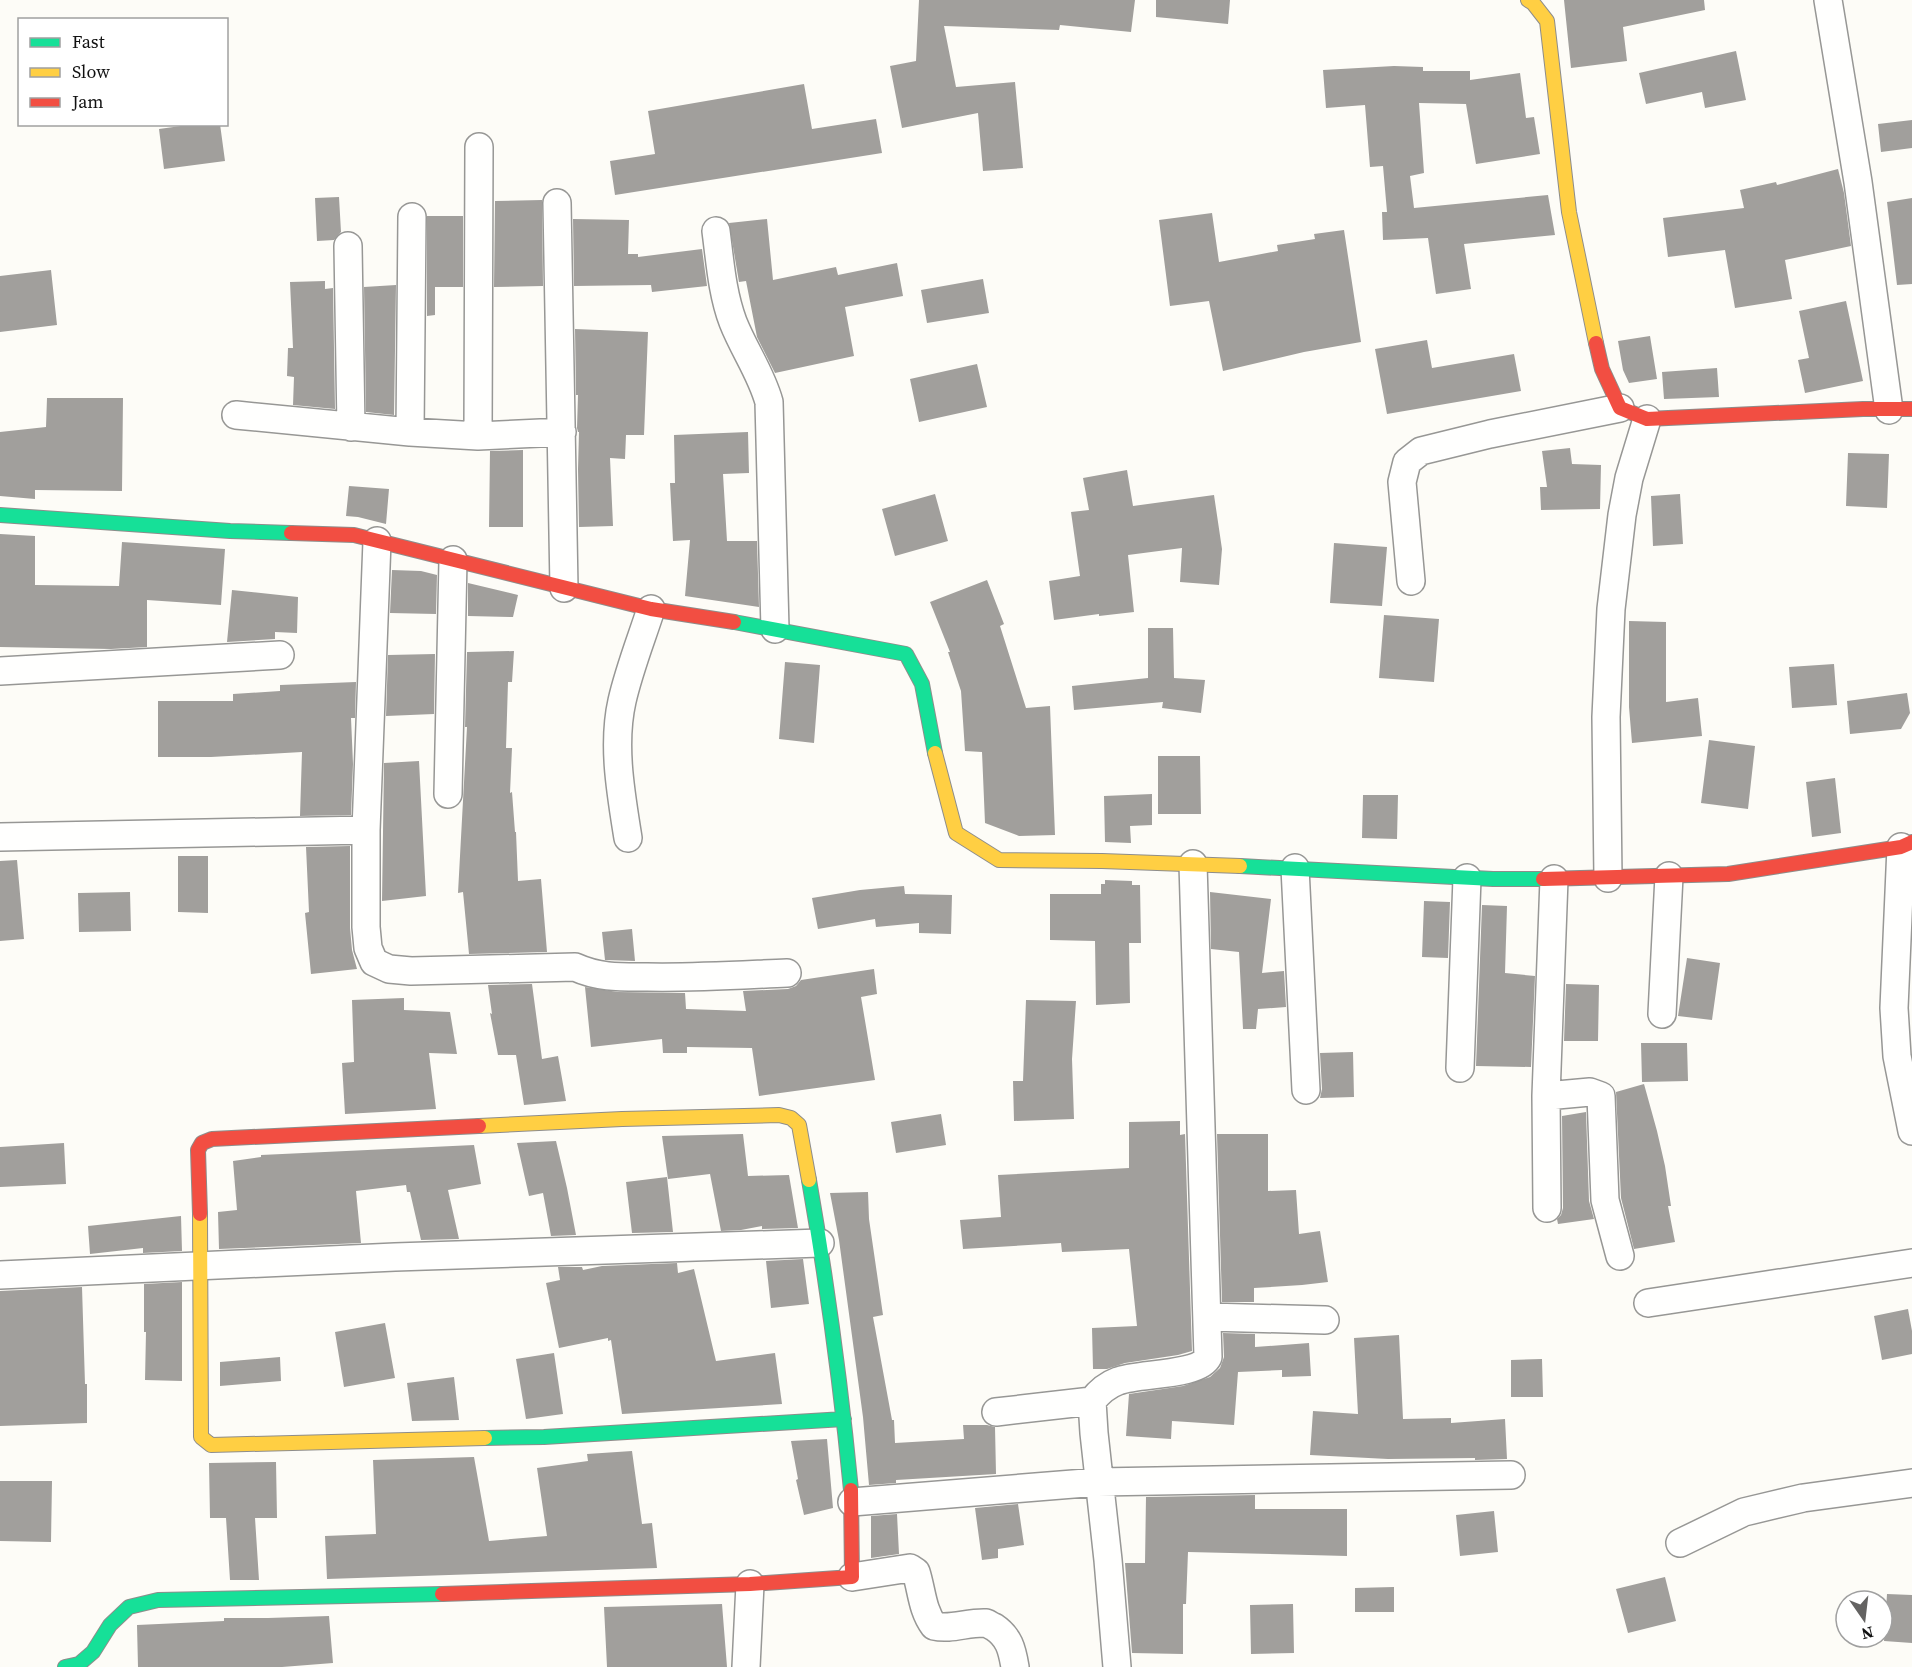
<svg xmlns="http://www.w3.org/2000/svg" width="1912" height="1667" font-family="'Source Serif 4',serif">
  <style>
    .building { fill: #a19f9c }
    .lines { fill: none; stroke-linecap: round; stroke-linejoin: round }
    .street-casing { stroke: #979795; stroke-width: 30 }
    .fast-casing { stroke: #8e8d8b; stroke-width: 16 }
    .slow-casing { stroke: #8e8d8b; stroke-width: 16 }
    .jam-casing { stroke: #8e8d8b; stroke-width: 16 }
    .street { stroke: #fffffe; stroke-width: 27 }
    .fast { stroke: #16e098; stroke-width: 14 }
    .slow { stroke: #ffcf43; stroke-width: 14 }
    .jam { stroke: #f24e42; stroke-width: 14 }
  </style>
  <rect width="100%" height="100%" fill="#fdfcf7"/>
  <path class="building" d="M919,0H1135L1131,32L1060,25L1059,30L944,26L956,87L1015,82L1023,168L983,171L978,113L902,128L890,66L916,61Z
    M1156,0H1230L1228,24L1156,17Z
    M1564,0H1704L1705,10L1623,27L1627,61L1571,68Z
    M1736,51L1746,100L1705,108L1702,92L1646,104L1639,73Z
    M1394,66L1423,67V71H1470V80L1520,73L1526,118L1534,117L1540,154L1476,164L1466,104L1419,103L1424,173L1410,176L1414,208L1548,195L1555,235L1464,244L1471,289L1436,294L1428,238L1383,240L1382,212H1387L1383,166L1370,167L1365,105L1326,108L1323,70Z
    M804,84L812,129L876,119L882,153L615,195L610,161L655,154L648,111Z
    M1912,120V148L1881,152L1878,124Z
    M195,124H220L225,161L164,169L159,129Z
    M1838,169L1844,193L1851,246L1785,260L1792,299L1735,308L1725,250L1668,257L1663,218L1744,208L1740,190L1776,182L1777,185Z
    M339,197L341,232L334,240L317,241L315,198Z
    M1912,198V284L1897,285L1887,202Z
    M542,200L543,286L494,287L495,201Z
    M1212,213L1219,262L1278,251L1277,245L1315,239L1314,234L1344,230L1361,342L1304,352L1223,371L1209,301L1170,306L1159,220Z
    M427,216H463V287H435V315L427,316Z
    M573,219L629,220L628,254H638V257L702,249L707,286L652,292L651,285L574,286Z
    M767,219L773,280L836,267L838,275L897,263L903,296L845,307L854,356L775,373L757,337L746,281L739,282L729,223Z
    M51,270L57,325L0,332V276Z
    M983,279L989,313L927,323L921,290Z
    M325,281V289L333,288L335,409L293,405L294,377L287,376L288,348H293L290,282Z
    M396,285L394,415L366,412L364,287Z
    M1846,301L1863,381L1805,393L1798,360L1809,358L1799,311Z
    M575,329L648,332L644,435H626L625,459L610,458L613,526L579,527L578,469L579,432H578L577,428L578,395H576Z
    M1650,336L1657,379L1629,383L1623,370L1618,341Z
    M1427,340L1432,368L1514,354L1521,391L1387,414L1375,349Z
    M977,364L987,407L919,422L910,379Z
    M1717,368L1719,397L1664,399L1662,372Z
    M47,398H123L122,491L35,490V499L0,496V432L46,427Z
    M748,432L749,473L723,474L727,541H757L759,607L685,596L690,540L673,541L670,483H675L674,435Z
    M1570,448L1572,464L1601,465L1600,509L1541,510L1540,487H1547L1542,451Z
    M523,450V527H489L490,451Z
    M1848,453L1889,454L1887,508L1846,506Z
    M1127,470L1133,506L1214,495L1222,549L1219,585L1180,582L1182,548L1128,555L1134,612L1099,616V614L1054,620L1049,581L1080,576L1071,512L1089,510L1083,478Z
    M349,486L389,489L386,524L358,517L346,516Z
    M935,494L948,541L895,556L882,509Z
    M1680,494L1683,544L1653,546L1651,496Z
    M0,534L35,536V585L119,586L122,542L225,549L221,605L147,600V647L111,649L0,647Z
    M1334,543L1387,547L1382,606L1330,603Z
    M392,570L421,571L437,575L436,614L390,613Z
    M987,580L1004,624L1000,626L1026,708L1050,706L1055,835L1019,836L985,823L982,752L965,751L961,691L948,652H950L930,602Z
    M468,583L518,595L513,617L468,616Z
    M232,590L298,597L297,633L275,632V639L227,642Z
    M1384,615L1439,619L1434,682L1379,678Z
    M1629,621L1666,622V702L1698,698L1702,736L1632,743L1629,707Z
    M1148,628H1173L1174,678L1205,680L1201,713L1162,708L1163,702L1074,710L1072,686L1148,678Z
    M514,651L512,682H508L506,748H512L510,793L512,792L515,832H516L518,881L541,879L547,952L469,954L463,892L458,893L467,727H465L467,652Z
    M435,654L434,714L386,716L388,655Z
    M785,662L820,665L814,743L779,739Z
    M1834,664L1837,705L1792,708L1789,667Z
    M356,682L355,718H351L353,764L351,815L300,816L302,752L211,757H158V701H233V694L280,691V685Z
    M1907,693L1910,713L1901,729L1850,734L1847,701Z
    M1709,740L1755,746L1748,809L1701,803Z
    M1158,756H1200L1201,814H1158Z
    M419,761L426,896L382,901L384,763Z
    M1835,778L1841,833L1812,837L1806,782Z
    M1152,794V825L1130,826L1131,843L1105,842L1104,796Z
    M1363,795H1398L1397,839L1362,838Z
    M350,846V928L352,950L357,969L311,974L305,913L309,912L306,847Z
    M178,856H208V913L178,912Z
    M17,860L24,939L0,941V861Z
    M1105,880L1132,881V885H1140L1141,943H1129L1130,1003L1096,1005L1095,941L1050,940V894H1101V884H1105Z
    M904,886L905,894L952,895L951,934L919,933V923L876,927L875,919L818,929L812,898L860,890Z
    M130,892L131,931L79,932L78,893Z
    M1210,892L1271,899L1262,973L1284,971L1286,1007L1258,1009L1256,1029H1243L1239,952L1211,949Z
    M1424,901L1450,902L1448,958L1422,957Z
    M1482,905L1507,906L1505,973L1535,976L1531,1067L1476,1066Z
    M632,929L635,961L605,960L602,932Z
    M1687,958L1720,963L1712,1020L1678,1016Z
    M874,969L877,994L861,997L875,1080L759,1096L752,1048L687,1047V1053H663L662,1039L591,1047L585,987L618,992L685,993L686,1009L746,1011L743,991L788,989L796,986L801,980Z
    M532,984L542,1059L558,1056L566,1101L524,1105L516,1055H498L490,1013L492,1014L488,985Z
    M1566,984L1599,985L1598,1041H1564Z
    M404,998V1010L450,1012L457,1054L429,1053L436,1109L345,1114L342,1063L354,1062L352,1000Z
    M1026,1000L1076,1001L1072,1059L1074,1119L1014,1121L1013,1081H1023Z
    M1641,1043H1687L1688,1081L1642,1082Z
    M1353,1052L1354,1097L1320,1098L1322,1089L1320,1053Z
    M1644,1084L1657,1131L1665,1166L1671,1206H1668L1675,1242L1634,1249L1621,1198L1616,1092Z
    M1586,1112L1589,1201L1594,1219L1558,1224L1557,1219L1561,1215L1563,1208L1562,1116Z
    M941,1114L946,1145L896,1153L891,1122Z
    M1180,1121V1135L1185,1134L1192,1351L1178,1355L1125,1363L1107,1369H1093L1092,1328L1137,1326L1129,1249L1062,1252L1061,1243L963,1249L960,1220L1001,1217L998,1175L1129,1168V1122Z
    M743,1134L748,1176L789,1175L798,1228L762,1229V1226L741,1230L721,1231L710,1174L668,1179L662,1136Z
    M1217,1134H1268V1191L1296,1190L1299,1234L1320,1231L1328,1282L1302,1285L1254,1288V1302H1222Z
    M556,1141L567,1188L576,1235L551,1236L543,1193L529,1196L517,1143Z
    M64,1143L66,1184L0,1187V1147Z
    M474,1145L481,1184L448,1190L459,1239L421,1240L410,1192H407L406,1185L356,1191L361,1243L219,1249L218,1212L237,1210L233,1161L261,1157V1155Z
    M667,1177L673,1232L632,1233L626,1182Z
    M868,1192L869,1219L883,1315L873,1317L892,1420H894L895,1443L964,1439L963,1425H987L995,1427L996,1474L896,1480V1483L869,1485L863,1417L839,1240L830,1193Z
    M181,1216L182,1251L143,1253V1248L90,1254L88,1226Z
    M803,1259L809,1304L771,1308L766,1261Z
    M677,1263L678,1273L694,1269L716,1361L775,1353L782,1404L622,1414L611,1340L608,1341V1338L559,1348L546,1283L560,1280L558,1267H582L583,1270L602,1266Z
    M182,1282V1381L145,1380L146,1332H144V1284Z
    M82,1287L85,1384H87V1423L0,1426V1291Z
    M1908,1309L1912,1331V1354L1882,1360L1874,1316Z
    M385,1323L395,1378L344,1387L335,1332Z
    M1223,1333L1255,1334V1347L1309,1343L1311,1376L1282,1377V1370L1238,1372L1234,1425L1172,1421L1171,1439L1126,1436L1129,1394L1183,1386L1210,1377L1220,1368L1224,1357Z
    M1399,1335L1403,1419L1451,1418V1423L1505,1419L1507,1459L1475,1460V1458L1388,1459L1310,1455L1313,1411L1358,1414L1354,1338Z
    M554,1353L563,1414L526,1419L516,1359Z
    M280,1357L281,1381L220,1386V1362Z
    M1542,1359L1543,1397H1511V1360Z
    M454,1377L459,1420L412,1421L407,1383Z
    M827,1439L833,1508L804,1515L796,1480L798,1479L791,1441Z
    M632,1451L642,1524L652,1523L657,1568L327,1579L325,1536L376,1534L373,1460L474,1457L489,1541L547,1536L537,1468L588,1461L587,1454Z
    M276,1462L277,1518H255L259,1580H230L226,1518H210L209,1463Z
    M0,1481H52L51,1542L0,1541Z
    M1255,1495V1509H1347V1556L1188,1552L1186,1604H1183V1654L1132,1653L1125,1563H1145L1146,1497Z
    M1018,1504L1024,1545L998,1549V1558L982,1560L975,1508Z
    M1494,1511L1498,1552L1460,1556L1456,1515Z
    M897,1514L899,1554L871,1558V1516Z
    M1665,1577L1676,1621L1628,1633L1616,1589Z
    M1394,1587V1612H1355V1588Z
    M1887,1594L1912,1595V1643L1884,1641Z
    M722,1604L727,1667H607L604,1607Z
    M1293,1604L1294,1653L1251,1654L1250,1605Z
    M329,1616L333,1663L282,1667H138L137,1625L224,1621V1618H268Z"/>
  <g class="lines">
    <g class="street-casing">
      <path id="street" d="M1828,0L1858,182L1889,410
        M557,203L564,588
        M716,231C720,261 722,293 733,322C744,350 761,373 769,402L775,629
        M348,246L351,427
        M236,415L410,432L478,436L562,432
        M410,432L412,217
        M478,436L479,147
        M377,541L366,830V927L368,948L374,962L389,969L411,971L575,967C599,978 621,977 647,977C694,978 740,975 787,973
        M1411,581L1402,482L1407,462L1421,451L1490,434L1620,408
        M0,671L280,655
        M448,794L453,560
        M0,837L366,830
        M628,838C621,794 612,745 622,701C629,670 641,640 651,609
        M1901,847L1894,1008L1897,1056L1912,1131
        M1295,868L1306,1090
        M1608,878L1606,717L1611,609L1622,515L1629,478L1647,419
        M1662,1014L1669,876
        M1460,1068L1467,878
        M1546,1096L1590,1092L1601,1096L1605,1200L1620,1256
        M1547,1208L1546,1096L1554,879
        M0,1275L395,1257L820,1243
        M1648,1303L1912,1263
        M1208,1317L1325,1320
        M1092,1401C1099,1392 1107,1385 1118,1381C1138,1373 1199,1376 1208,1357L1193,864
        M996,1412L1092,1401L1094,1433L1108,1560L1117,1667
        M852,1502L1098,1482L1511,1475
        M1680,1543L1744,1512L1803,1498L1912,1483
        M852,1577L910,1568L916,1572C922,1591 922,1610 934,1626C951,1630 968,1622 986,1623C989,1624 991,1626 994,1627C1009,1637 1012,1649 1015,1667
        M746,1667L750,1584"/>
    </g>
    <g class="fast-casing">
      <path id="fast" d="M0,515L230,531L291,533
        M734,622L906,654L922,684L935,753
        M1240,866L1493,879H1543
        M809,1180C827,1283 841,1386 851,1490
        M485,1438L544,1437L844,1419
        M65,1667L79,1664L93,1652L110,1625L129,1607L158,1600L442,1594"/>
    </g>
    <g class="slow-casing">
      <path id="slow" d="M1528,0L1533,3L1547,21L1569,212L1596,343
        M935,753L956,833L999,860L1102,861L1240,866
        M479,1126L622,1119L779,1115L791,1118L799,1125L809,1180
        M200,1214L201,1437L211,1445L485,1438"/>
    </g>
    <g class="jam-casing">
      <path id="jam" d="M1596,343L1602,369L1620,408L1647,419L1863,409H1912
        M291,533L354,535L651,609L734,622
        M1543,879L1728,874L1901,847L1912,842
        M200,1214L198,1150L202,1143L212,1139L479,1126
        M442,1594L750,1584L852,1577L851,1490"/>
    </g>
    <use href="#street" class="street"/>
    <use href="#fast" class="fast"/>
    <use href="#slow" class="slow"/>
    <use href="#jam" class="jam"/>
  </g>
  <rect x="18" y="18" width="210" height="108" fill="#ffffff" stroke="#a0a0a0" stroke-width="1.5"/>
  <rect x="30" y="38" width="30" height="9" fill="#16e098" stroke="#a0a0a0" stroke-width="1.5"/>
  <text x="72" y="48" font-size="18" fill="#111111">Fast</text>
  <rect x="30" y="68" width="30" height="9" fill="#ffcf43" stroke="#a0a0a0" stroke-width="1.5"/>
  <text x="72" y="78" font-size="18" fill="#111111">Slow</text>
  <rect x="30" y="98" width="30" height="9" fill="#f24e42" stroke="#a0a0a0" stroke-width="1.5"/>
  <text x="72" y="108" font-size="18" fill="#111111">Jam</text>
  <g transform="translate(1864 1619) rotate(166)"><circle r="28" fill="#ffffff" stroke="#a0a0a0" stroke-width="1.5"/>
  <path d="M0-4.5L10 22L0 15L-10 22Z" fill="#646362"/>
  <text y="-9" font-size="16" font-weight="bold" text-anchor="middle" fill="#111111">N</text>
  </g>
</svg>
